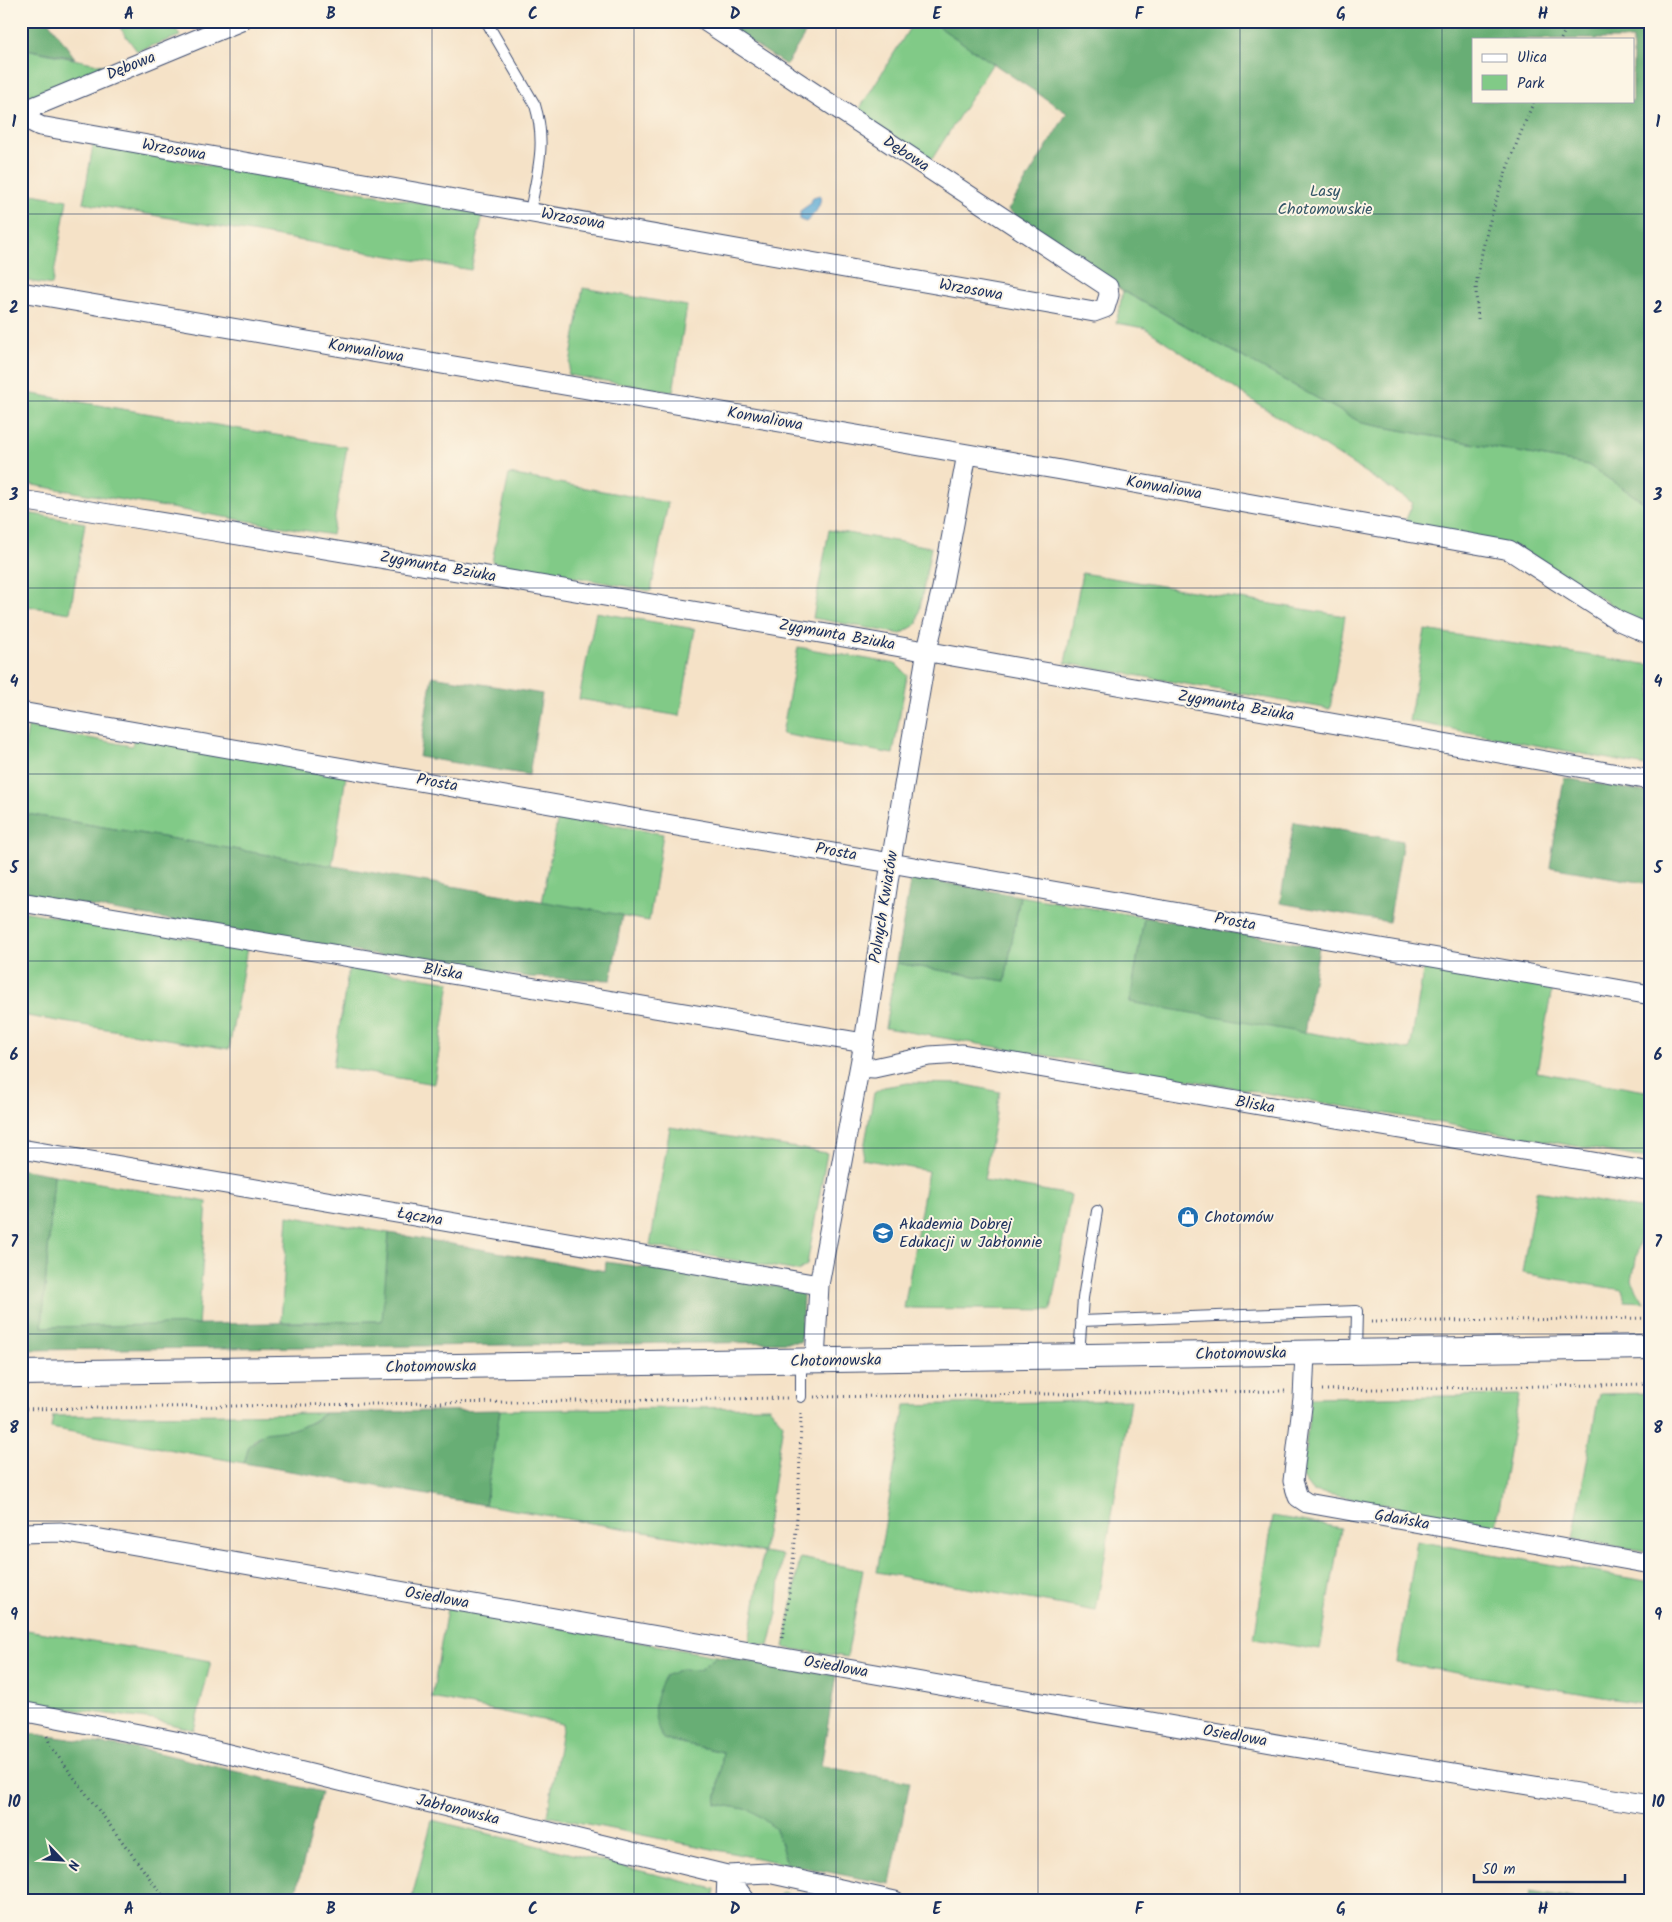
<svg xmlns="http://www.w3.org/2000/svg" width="1672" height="1922" font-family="Kalam,sans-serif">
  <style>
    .green { fill: #81ca87; stroke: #4e7c72 }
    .forest { fill: #68ae74; stroke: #426e69; fill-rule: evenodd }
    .water { fill: #5aa9d4; stroke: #3a6c99 }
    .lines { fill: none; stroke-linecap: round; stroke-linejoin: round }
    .service-casing { stroke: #3c4a6e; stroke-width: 12 }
    .minor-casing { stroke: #3c4a6e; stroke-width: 21 }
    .tertiary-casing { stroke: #3c4a6e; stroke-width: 26 }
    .path { stroke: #3c4a6e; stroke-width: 3; stroke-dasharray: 1 4; stroke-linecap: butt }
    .service { stroke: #fff; stroke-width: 10 }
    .minor { stroke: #fff; stroke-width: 19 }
    .tertiary { stroke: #fff; stroke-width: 24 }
    .grid { fill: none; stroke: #1b2f5e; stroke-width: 1; stroke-opacity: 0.55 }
    .labels { text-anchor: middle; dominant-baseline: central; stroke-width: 4; stroke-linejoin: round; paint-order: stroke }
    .street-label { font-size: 16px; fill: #1b2f5e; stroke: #fcf5e5 }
    .park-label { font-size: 16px; fill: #345668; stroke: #fcf5e5 }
    .poi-label { font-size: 16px; fill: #1b2f5e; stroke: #fcf5e5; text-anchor: start }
    .neatline { fill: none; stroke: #1b2f5e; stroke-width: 2 }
    .grid-label { font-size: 16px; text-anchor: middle; font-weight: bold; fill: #1b2f5e }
  </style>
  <rect width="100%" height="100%" fill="#fcf5e5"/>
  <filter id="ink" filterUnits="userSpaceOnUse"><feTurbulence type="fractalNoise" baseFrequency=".02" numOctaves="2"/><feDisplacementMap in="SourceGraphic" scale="10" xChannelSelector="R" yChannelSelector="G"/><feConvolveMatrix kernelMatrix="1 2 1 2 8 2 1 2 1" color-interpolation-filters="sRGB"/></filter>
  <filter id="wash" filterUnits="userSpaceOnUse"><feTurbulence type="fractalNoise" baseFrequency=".0096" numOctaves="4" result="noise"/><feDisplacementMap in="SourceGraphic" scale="20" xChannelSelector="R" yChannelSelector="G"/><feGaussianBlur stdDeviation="1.12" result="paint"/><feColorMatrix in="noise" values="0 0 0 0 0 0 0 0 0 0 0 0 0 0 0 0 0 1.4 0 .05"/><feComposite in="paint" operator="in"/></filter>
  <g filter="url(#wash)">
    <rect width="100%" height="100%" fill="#f5e2c7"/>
    <path class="green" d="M115,21H171L180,36L137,51Z
      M914,21H930L993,63L932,159L857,113Z
      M21,48L112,67L21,102Z
      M93,145L483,214L471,270L83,203Z
      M21,192L67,200L52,285L21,280Z
      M583,288L687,306L673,392L568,375Z
      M1123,291L1362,423L1588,465L1651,507V624L1630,616L1517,547L1404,524L1413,503L1261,406L1145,328L1116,323Z
      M21,392L347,447L332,535L21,483Z
      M509,474L668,503L651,591L492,562Z
      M21,512L85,523L70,613L21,605Z
      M829,530L931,547L917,624L901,634L813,618Z
      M1082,573L1345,616L1330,709L1065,663Z
      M596,612L695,629L680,716L579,699Z
      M1425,630L1651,665V767L1409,721Z
      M798,647L896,664L907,675L893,754L782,734Z
      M28,727L132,746L136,727L348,763L332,866L21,813V768Z
      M558,816L663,834L649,921L542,903Z
      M1020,896L1144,917L1130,1002L1410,1050L1424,966L1552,988L1537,1072L1651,1092V1159L885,1028L896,963L1005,981Z
      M21,911L247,948L229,1049L21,1015Z
      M349,966L450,982L434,1084L333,1067Z
      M908,1083L962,1084L1000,1092L984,1180L1071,1195L1051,1310L904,1308L928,1171L862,1159L874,1093L884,1087Z
      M670,1127L827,1153L807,1265L798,1271L650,1246Z
      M54,1175L207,1202L198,1325L42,1327Z
      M1536,1191L1645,1210L1632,1281L1644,1302L1625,1301L1622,1290L1522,1273Z
      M288,1216L389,1233L383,1321L281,1322Z
      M1651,1393V1552L1573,1539L1599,1394Z
      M1519,1395L1496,1526L1312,1491L1302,1478L1311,1398Z
      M1131,1400L1096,1611L877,1572L905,1405Z
      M769,1407L783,1424L763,1552L782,1555L777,1613L769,1646L749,1643L763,1552L485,1505L500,1410Z
      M325,1413C314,1421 303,1428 289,1430C260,1436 254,1429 244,1463L51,1428L53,1416Z
      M1273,1516L1341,1528L1320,1650L1254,1639Z
      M1417,1541L1651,1582V1705L1397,1663Z
      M800,1558L863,1570L847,1657L784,1648Z
      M447,1608L717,1656L699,1670L681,1669L663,1739L723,1752L716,1804L752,1810L776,1829L787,1864L547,1816L563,1724L432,1698Z
      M21,1629L211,1661L194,1730L154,1720L29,1704L21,1697Z
      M432,1820L715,1889L713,1901H411Z
      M782,1892L828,1901H776Z"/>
    <path class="forest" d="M21,21H48L75,58L21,48Z
      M719,21H813L786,65Z
      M930,21H1651V507L1588,465L1362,423L1123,291L1008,210L1067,113ZM1473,39H1633V101H1473Z
      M432,676L542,694L529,775L419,757Z
      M1564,778L1651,793V884L1550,867Z
      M21,813L622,915L611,980L529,977L392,958L21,894Z
      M1294,822L1403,841L1389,922L1280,903Z
      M911,877L1020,896L1005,981L896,963Z
      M1144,917L1319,947L1304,1033L1130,1002Z
      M21,1169L54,1175L42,1327L382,1321L389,1233L605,1271L606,1262L795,1289L803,1295L801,1342L21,1350Z
      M500,1410L485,1505L244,1463L249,1446L264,1433L290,1430L313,1422L325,1413Z
      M717,1656L836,1675L821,1766L910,1782L890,1884L787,1864L776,1829L751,1810L716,1804L723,1752L663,1739C650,1712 653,1701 665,1676L681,1669L699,1670Z
      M21,1732L151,1751L321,1792L296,1892L340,1901H21Z
      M1531,1891L1589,1901H1529Z"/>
    <path class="water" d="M820,195C823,205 813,216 806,222L800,220V211L810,204L813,197Z"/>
  </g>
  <g filter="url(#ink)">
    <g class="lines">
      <g class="service-casing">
        <path id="service" d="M486,21L535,105C547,144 537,173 530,212
          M1081,1321L1357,1311L1356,1352
          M1079,1356L1083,1298L1097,1211
          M801,1362V1397"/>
      </g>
      <g class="minor-casing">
        <path id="minor" d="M21,112L241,21
          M21,114L26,119L40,126L1094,312L1105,308L1109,295L1108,287L705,21
          M21,292L1061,470L1509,550L1619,621L1651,635
          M21,500C566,586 1108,683 1651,780
          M21,712L1651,995
          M21,902L864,1043
          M860,1067L874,1068L929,1056L962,1054L1651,1172
          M21,1149L819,1285
          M1305,1353L1303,1398L1293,1481L1298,1497L1307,1503L1651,1564
          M815,1362L819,1285L864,1043L891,862L927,650L942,588L967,454
          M21,1533L61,1532L1294,1747L1651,1805
          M21,1711L175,1741L727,1875L768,1873L895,1901
          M727,1875L746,1901
          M726,1901L727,1875"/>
      </g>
      <g class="tertiary-casing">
        <path id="tertiary" d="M21,1373L1651,1347"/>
      </g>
      <path class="path" d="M1561,39L1569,21
        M1478,319C1477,306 1475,292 1477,280C1486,219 1510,158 1534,101
        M1371,1322L1651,1318
        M1647,1371H1651
        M1322,1390L1651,1384
        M814,1397L1285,1391
        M21,1409L788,1398
        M782,1638C796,1562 800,1487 801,1410
        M47,1736L51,1747L167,1901"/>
      <use href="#service" class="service"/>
      <use href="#minor" class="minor"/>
      <use href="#tertiary" class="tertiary"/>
    </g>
  </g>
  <path class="grid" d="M230,21V1901M432,21V1901M634,21V1901M836,21V1901M1038,21V1901M1240,21V1901M1442,21V1901M21,214H1651M21,401H1651M21,588H1651M21,774H1651M21,961H1651M21,1148H1651M21,1334H1651M21,1521H1651M21,1708H1651"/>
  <defs>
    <g id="shop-disc" transform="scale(1.125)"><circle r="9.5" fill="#1f6fb2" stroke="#fcf5e5"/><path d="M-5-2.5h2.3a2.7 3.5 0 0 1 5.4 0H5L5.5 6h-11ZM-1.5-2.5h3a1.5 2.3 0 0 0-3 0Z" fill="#fff"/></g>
    <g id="school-disc" transform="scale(1.125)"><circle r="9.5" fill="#1f6fb2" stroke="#fcf5e5"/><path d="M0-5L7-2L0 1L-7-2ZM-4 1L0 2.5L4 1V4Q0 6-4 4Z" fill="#fff"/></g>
  </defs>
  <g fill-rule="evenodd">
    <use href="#shop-disc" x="1188" y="1217"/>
    <use href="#school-disc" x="883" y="1233"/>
  </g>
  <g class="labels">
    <g class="street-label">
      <text transform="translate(131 66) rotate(-22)">Dębowa</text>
      <text transform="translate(174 150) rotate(10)">Wrzosowa</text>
      <text transform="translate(906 154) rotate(33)">Dębowa</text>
      <text transform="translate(573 219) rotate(10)">Wrzosowa</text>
      <text transform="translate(971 290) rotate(10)">Wrzosowa</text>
      <text transform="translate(366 351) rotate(10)">Konwaliowa</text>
      <text transform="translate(765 419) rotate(10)">Konwaliowa</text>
      <text transform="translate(1164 488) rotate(10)">Konwaliowa</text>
      <text transform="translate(438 567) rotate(10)">Zygmunta Bziuka</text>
      <text transform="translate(837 635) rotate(10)">Zygmunta Bziuka</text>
      <text transform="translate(1236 706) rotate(10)">Zygmunta Bziuka</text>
      <text transform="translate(437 783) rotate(10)">Prosta</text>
      <text transform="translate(836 852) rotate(10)">Prosta</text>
      <text transform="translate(884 907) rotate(-81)">Polnych Kwiatów</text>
      <text transform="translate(1235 922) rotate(10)">Prosta</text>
      <text transform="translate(443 972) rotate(9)">Bliska</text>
      <text transform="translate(1255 1105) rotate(10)">Bliska</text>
      <text transform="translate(420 1217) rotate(10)">Łączna</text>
      <text transform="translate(1241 1354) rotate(-1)">Chotomowska</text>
      <text transform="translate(836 1361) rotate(-1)">Chotomowska</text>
      <text transform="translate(431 1367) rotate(-1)">Chotomowska</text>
      <text transform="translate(1402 1520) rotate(10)">Gdańska</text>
      <text transform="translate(437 1598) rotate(10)">Osiedlowa</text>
      <text transform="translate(836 1667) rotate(10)">Osiedlowa</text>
      <text transform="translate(1235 1736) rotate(10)">Osiedlowa</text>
      <text transform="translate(458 1810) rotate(14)">Jabłonowska</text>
    </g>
    <g class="park-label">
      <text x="1325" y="191">Lasy<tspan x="1325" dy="18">Chotomowskie</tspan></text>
    </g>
    <g class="poi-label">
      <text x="1204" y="1217">Chotomów</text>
      <text x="899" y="1224">Akademia Dobrej<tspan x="899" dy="18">Edukacji w Jabłonnie</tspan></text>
    </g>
  </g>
  <rect width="1672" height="1922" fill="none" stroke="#fcf5e5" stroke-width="55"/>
  <rect x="1472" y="38" width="162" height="65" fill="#fcf5e5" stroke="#a2a6af"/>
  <rect x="1482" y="54" width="25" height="8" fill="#ffffff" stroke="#a2a6af"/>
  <text x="1517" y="62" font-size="15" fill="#1b2f5e">Ulica</text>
  <rect x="1482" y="75" width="25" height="15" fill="#81ca87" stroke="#a2a6af"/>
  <text x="1517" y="88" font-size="15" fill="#1b2f5e">Park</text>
  <g transform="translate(62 1860) rotate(115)" stroke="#fcf5e5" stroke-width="4" paint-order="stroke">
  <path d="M0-4L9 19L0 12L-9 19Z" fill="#1b2f5e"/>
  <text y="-8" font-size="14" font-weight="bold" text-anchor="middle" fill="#1b2f5e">N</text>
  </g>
  <path d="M1474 1874v8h151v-8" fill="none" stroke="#1b2f5e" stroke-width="2.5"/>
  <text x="1482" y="1874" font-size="15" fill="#1b2f5e" stroke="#fcf5e5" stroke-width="4" paint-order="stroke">50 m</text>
  <rect x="28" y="28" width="1616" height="1866" class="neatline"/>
  <g class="grid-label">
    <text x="129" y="19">A</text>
    <text x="331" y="19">B</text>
    <text x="533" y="19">C</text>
    <text x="735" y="19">D</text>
    <text x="937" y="19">E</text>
    <text x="1139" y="19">F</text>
    <text x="1341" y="19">G</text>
    <text x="1543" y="19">H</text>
    <text x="14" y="127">1</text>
    <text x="1658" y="127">1</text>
    <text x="14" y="313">2</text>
    <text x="1658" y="313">2</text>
    <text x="14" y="500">3</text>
    <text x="1658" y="500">3</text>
    <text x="14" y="687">4</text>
    <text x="1658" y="687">4</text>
    <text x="14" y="873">5</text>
    <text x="1658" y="873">5</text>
    <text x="14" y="1060">6</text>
    <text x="1658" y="1060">6</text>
    <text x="14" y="1247">7</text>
    <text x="1658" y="1247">7</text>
    <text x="14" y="1433">8</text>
    <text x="1658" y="1433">8</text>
    <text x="14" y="1620">9</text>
    <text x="1658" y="1620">9</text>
    <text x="14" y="1807">10</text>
    <text x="1658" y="1807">10</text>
    <text x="129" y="1914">A</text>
    <text x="331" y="1914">B</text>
    <text x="533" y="1914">C</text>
    <text x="735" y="1914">D</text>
    <text x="937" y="1914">E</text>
    <text x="1139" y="1914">F</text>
    <text x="1341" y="1914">G</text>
    <text x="1543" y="1914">H</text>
  </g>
</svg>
